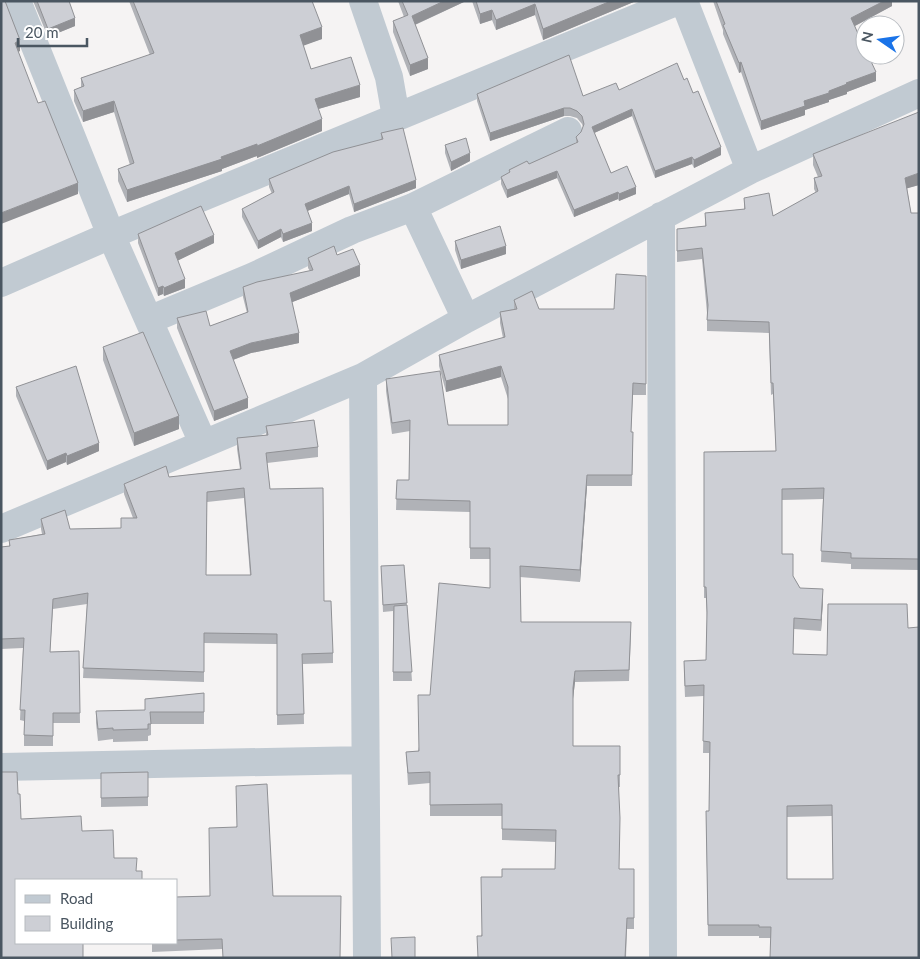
<svg xmlns="http://www.w3.org/2000/svg" width="920" height="959" font-family="Lato,sans-serif">
  <style>
    .lines { fill: none; stroke-linecap: round; stroke-linejoin: round }
    .minor { stroke: #c1cad2; stroke-width: 28 }
    .wall { fill: #b0b2b7; fill-rule: evenodd }
    .shaded-wall { fill: #909195 }
    .building { fill: #cdcfd5; stroke: #909195; fill-rule: evenodd }
  </style>
  <rect width="100%" height="100%" fill="#f5f3f3"/>
  <g class="lines">
    <path class="minor" d="M17,1L111,235L203,443
      M363,1L389,77L396,117
      M684,1L750,170
      M413,207L466,319
      M661,216L663,958
      M1,283L111,235L678,1
      M149,320L252,277L352,230L413,207L568,131
      M363,377L367,958
      M1,529L363,377L466,319L750,170L919,93
      M1,767L365,760"/>
  </g>
  <path class="wall" d="M33,1H69L75,26L48,37Z
    M129,1H312L322,39L303,45L311,69L360,97L318,109L322,131L257,158V156L222,169V171L127,202L118,181V169L130,165L114,112L83,122L74,101V90L81,87V78L150,55Z
    M398,1H466L415,25L428,69L410,76L393,32V21L404,17Z
    M472,1H636L543,40L535,15L496,30L492,20L480,24Z
    M713,1H892V6L855,26L876,81L847,92V94L829,100V102L805,110V115L761,130L741,72L739,73L723,34V30Z
    M684,80L693,93L721,155L694,168L692,164L655,178L632,116L594,133L611,173L636,194L619,201L618,199L574,217L557,178L507,198L501,184V177L509,173V170L529,164L576,143V137L581,132L583,127L582,124L577,118L570,116H564L490,141L477,101V94L583,96Z
    M381,133L416,188L354,212L349,194L307,211L312,231L283,242L281,237L258,249L242,217V209L272,194L269,187V179L381,139Z
    M445,145L470,161L451,171L445,153Z
    M813,154L919,185L907,188L911,213H919V570L851,569V564L821,562L823,499L782,500V554L793,576L800,588L823,600L821,631L794,629L793,654L827,655L908,628L919,958L770,938H759V936H708L706,811H709V753H703L704,696L685,697L684,673V661L706,660L707,619L706,598H704V452L776,451L773,394L771,395L769,333L707,331V313L702,259L677,262V229L705,226V213L744,209V198L773,216L816,193L814,189V178L818,177L813,165ZM832,816L833,879H787V817Z
    M138,234L214,243L178,260L185,288L164,296L163,294L158,296L138,243Z
    M455,241L506,254L461,269L455,250Z
    M337,255L360,276L292,302L299,343L251,353L233,360L248,408L214,421L177,328V318L210,326L247,313L243,297V287L310,271L308,268V258Z
    M646,276V395H633L631,432H633L632,486H587L580,582L520,577L521,622L631,634L629,681L575,682L573,698V746H620V787H619V869H634V929H627L626,958H478L481,936L502,877L555,869L556,842L502,840V816H430V783L408,785L406,752L418,751L430,695L490,588V559H470V512L396,510L397,480H409L410,431L392,434L386,391V379L448,425H508V399L501,377L446,392L439,366V355L503,338L500,323V312L514,309V300L539,309H614Z
    M103,347L179,429L134,446L103,360Z
    M16,387L99,451L67,465L66,462L47,470L16,396Z
    M266,426L318,447V457L267,463L270,489L324,601L333,653V663L303,664L304,724L277,725V644L204,643V682L83,678L87,604L53,609L50,652L79,651L80,723H53V746H24V721L20,720L23,648L1,649V547L9,546V540L42,534L41,529V519L70,529L121,528L133,518L124,494V484L169,477L240,469L237,449V438L266,435ZM244,498L250,575H206L207,502Z
    M404,565L412,681H393V611L383,612L381,566Z
    M204,693V724H151V735L148,736V741L113,742V739L98,741L96,723V711L145,710V699Z
    M148,772V806L101,807V773Z
    M267,784L222,949L152,952V943H176V897L210,896L236,827Z"/>
  <path class="shaded-wall" d="M444,1H466L412,26V16Z
    M611,1H636L543,40V29Z
    M884,1H892V6L851,28V18Z
    M535,4V15L496,30V20Z
    M492,10V20L480,24V14Z
    M75,18V26L48,37V29Z
    M322,27V39L300,47V35Z
    M20,40V51L15,54V43Z
    M428,58V69L410,76V65Z
    M741,62V72L739,73V63Z
    M876,72V81L847,92V94L829,100V102L805,110V115L761,130V121L804,101L846,83Z
    M360,85V97L315,110V99Z
    M114,101V112L83,122V111Z
    M564,108V116L490,141V133Z
    M632,109V116L592,134V127Z
    M322,119V131L257,158V146Z
    M257,144V156L222,169V171L127,202V190Z
    M721,147V155L694,168V160Z
    M470,153V161L451,171V162Z
    M692,157V164L655,178V171Z
    M557,171V178L507,198V190Z
    M919,173V185L905,189V178Z
    M416,180V188L354,212V204Z
    M78,183V194L1,224V213Z
    M349,186V194L305,212V204Z
    M636,187V194L619,201V194Z
    M618,192V199L574,217V210Z
    M312,223V231L283,242V234Z
    M281,229V237L258,249V241Z
    M214,235V243L175,262V253Z
    M506,246V254L461,269V260Z
    M360,265V276L290,303V293Z
    M185,279V288L164,296V288Z
    M163,286V294L158,296V288Z
    M299,333V343L251,353L230,361V351L251,343Z
    M501,366V377L446,392V381Z
    M248,398V408L214,421V411Z
    M179,416V429L134,446V433Z
    M99,443V451L67,465V456Z
    M66,453V462L47,470V461Z
    M587,475V486L580,582V570Z
    M823,589V600L821,631V620Z
    M575,671V682L573,699V688Z"/>
  <path class="building" d="M1,1H5L20,40L15,43L38,103L45,101L78,183L1,213Z
    M37,1H69L75,18L48,29Z
    M133,1H312L322,27L300,35L311,69L351,57L360,85L315,99L322,119L257,146V144L221,157L222,159L127,190L118,169L134,163L114,101L83,111L74,90L84,86L81,78L154,53Z
    M402,1H444L412,16L428,58L410,65L393,21L408,15Z
    M476,1H611L543,29L535,4L496,20L492,10L480,14Z
    M716,1H884L851,18L865,49V55H868L876,72L846,83L847,84L829,91V93L804,101L805,106L761,121L741,62L739,63L723,25L725,24Z
    M569,55L583,96L616,83L619,90L677,63L684,80L687,78L693,93L698,91L721,147L694,160L692,157L655,171L632,109L592,127L611,173L627,166L636,187L619,194L618,192L574,210L557,171L507,190L501,177L510,172L509,170L527,161L529,164L578,142L576,137L581,132L584,124L582,116L577,111L570,108H564L490,133L477,94Z
    M919,112V173L905,178L911,213H919V559L851,558V553L821,551L824,488L782,489V554H793V576L800,588L823,589L821,620L794,618L793,654L827,655L828,604H907L908,628L919,627V958H770L771,927H759V925H708L706,811H709L710,742L703,741L704,685L685,686L684,661L706,660L707,612L706,587H704V452L776,451L773,383H771L769,322L707,320L708,305L702,248L677,251V229L706,226L705,213L745,209L744,198L769,193L773,216L818,191L814,178L822,176L813,154ZM832,805L833,879H787V806Z
    M403,128L416,180L354,204L349,186L305,204L312,223L283,234L281,229L258,241L242,209L274,192L269,179L333,152L383,139L381,133Z
    M466,138L470,153L451,162L445,145Z
    M201,206L214,235L175,253L185,279L164,288L163,286L158,288L138,234Z
    M500,226L506,246L461,260L455,241Z
    M334,246L337,255L353,249L360,265L290,293L299,333L251,343L230,351L248,398L214,411L177,318L206,311L210,326L248,312L243,287L257,282L313,270L308,258Z
    M616,274L646,276V384L633,383L631,432H633L632,475H587L580,570L520,566L521,622H631L629,670L575,671L573,688V746H620V775H618L620,818L619,869H634V918H627L625,958H478L477,936H482L481,877H502V869H555L556,830L502,829V804L430,805V772L408,773L406,752L419,751L418,695H430L439,583L490,588V548H470V501L396,499L397,480H409L410,420L392,423L386,379L440,371L448,425H508V387L501,366L446,381L439,355L505,337L500,312L517,309L514,300L532,291L539,309H614Z
    M143,332L179,416L134,433L103,347Z
    M76,366L99,443L67,456L66,453L47,461L16,387Z
    M314,420L318,447L266,453L270,489L323,488L324,601H331L333,653L302,654L304,714L277,715V634L204,633V672L83,668L88,593L53,599L50,652L79,651L80,713H53V736L24,735L25,710H20L24,638L1,639V547L10,546L9,540L45,534L41,519L65,510L70,529L121,528V518H137L124,484L166,466L169,477L241,469L237,438L268,435L266,426ZM244,488L251,575H206L207,492Z
    M404,565L407,603L383,605L381,566Z
    M407,605L412,672H393L394,606Z
    M204,693V712H150L151,724H148V729L113,730V728L98,729L96,711L145,710V699Z
    M1,772H17L18,794H20L21,819L81,816L82,831L113,830L114,858H137L136,871H142V880H16V943H83V958H1Z
    M148,772V797L101,798V773Z
    M267,784L273,896H341L340,958H223L222,939L176,940V897L210,896L209,828L237,827L236,786Z
    M415,937V958H392L391,938Z"/>
  <rect width="920" height="959" fill="none" stroke="#4a5661" stroke-width="5"/>
  <rect x="15" y="879" width="162" height="65" fill="#ffffff" stroke="#b7bbc0"/>
  <rect x="25" y="895" width="25" height="8" fill="#c1cad2" stroke="#b7bbc0"/>
  <text x="60" y="904" font-size="15" fill="#4a5661">Road</text>
  <rect x="25" y="916" width="25" height="15" fill="#cdcfd5" stroke="#b7bbc0"/>
  <text x="60" y="929" font-size="15" fill="#4a5661">Building</text>
  <g transform="translate(880 40) rotate(283)"><circle r="24" fill="#ffffff" stroke="#b7bbc0"/>
  <path d="M0-4L9 19L0 12L-9 19Z" fill="#1a73e8"/>
  <text y="-8" font-size="14" font-weight="bold" text-anchor="middle" fill="#4a5661">N</text>
  </g>
  <path d="M18 38v8h69v-8" fill="none" stroke="#4a5661" stroke-width="2.5"/>
  <text x="25" y="38" font-size="15" fill="#4a5661" stroke="#ffffff" stroke-width="4" paint-order="stroke">20 m</text>
</svg>
